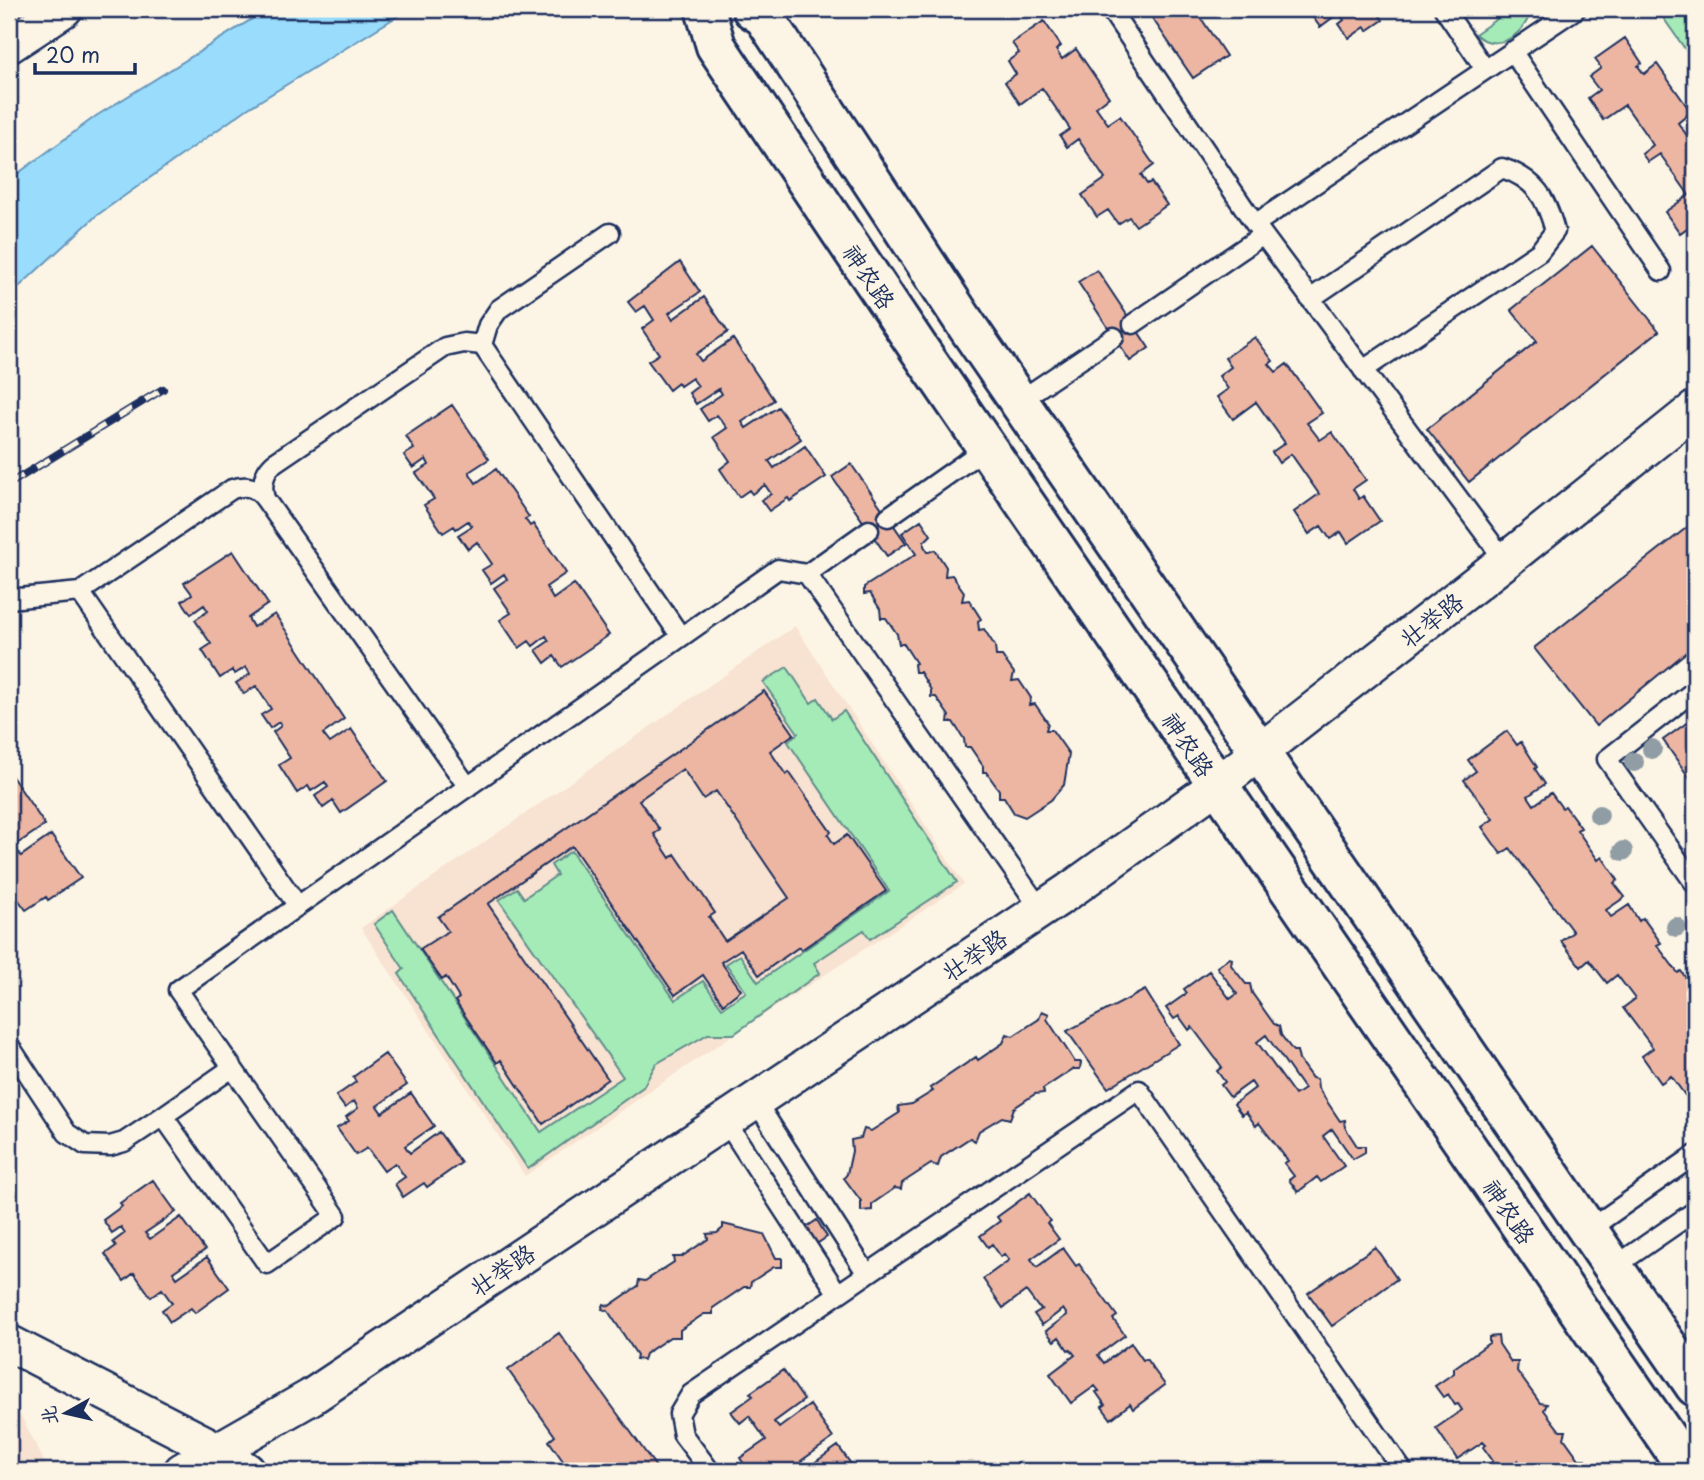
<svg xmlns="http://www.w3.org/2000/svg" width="1704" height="1480" font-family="'Playpen Sans','LXGW WenKai TC',sans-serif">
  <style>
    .built { fill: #f8e2d1 }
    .green { fill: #a5ebb8; stroke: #608d8b; stroke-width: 2 }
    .water { fill: #99dcfb; stroke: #6797bc; stroke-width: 2 }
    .building { fill: #edb6a2; stroke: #1b2f5e; stroke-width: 2; fill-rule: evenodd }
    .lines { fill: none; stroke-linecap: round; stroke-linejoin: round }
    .service-casing { stroke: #1b2f5e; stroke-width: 23 }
    .minor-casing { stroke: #1b2f5e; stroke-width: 40 }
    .tertiary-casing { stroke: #1b2f5e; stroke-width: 44 }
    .service { stroke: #fcf5e5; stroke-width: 18 }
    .minor { stroke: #fcf5e5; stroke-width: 35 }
    .tertiary { stroke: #fcf5e5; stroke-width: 38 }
    .rail-casing { stroke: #1b2f5e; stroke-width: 8 }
    .rail { stroke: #fcf5e5; stroke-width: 5; stroke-dasharray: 16; stroke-linecap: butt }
    .tree { fill: #909da5 }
    .labels { text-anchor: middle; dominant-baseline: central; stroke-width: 7; stroke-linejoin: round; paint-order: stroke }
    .street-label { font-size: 24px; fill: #1b2f5e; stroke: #fcf5e5 }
  </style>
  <rect width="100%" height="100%" fill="#fcf5e5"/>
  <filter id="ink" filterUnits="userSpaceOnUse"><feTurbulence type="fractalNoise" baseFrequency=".0143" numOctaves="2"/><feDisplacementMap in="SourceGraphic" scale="14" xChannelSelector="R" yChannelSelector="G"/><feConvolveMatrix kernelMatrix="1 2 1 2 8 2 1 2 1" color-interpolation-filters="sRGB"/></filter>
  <g filter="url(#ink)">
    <path class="built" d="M795,626L964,884L734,1034L525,1176L361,928Z
      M9,1410L21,1416L49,1471H9Z"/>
    <path class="green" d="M1492,9H1505L1507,12L1512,9L1531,10C1525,35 1497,54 1475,34L1498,18Z
      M1657,9H1695V63Z
      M787,667L811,703L818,698L832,719L844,711L957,882L870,939L864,930L814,963L820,973L734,1034H708L656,1064L643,1087L528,1169L399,974L404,969L374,924L393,910L541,1132L623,1077L499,900L517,888L524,898L557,875L551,865L571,851L675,1000L703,981L722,1008L746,992L726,964L740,955L758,982L889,891L788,742L798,733L763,682Z"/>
    <path class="water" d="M268,9H409L247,109L96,216L9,296V180L96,116Z"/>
    <path class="building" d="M1146,9H1195L1226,56L1193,78Z
      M1307,9H1391L1380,16L1383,20L1367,31L1365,27L1349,38L1339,24L1344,20L1339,13L1320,27Z
      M1044,21L1061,46L1056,50L1062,59L1076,49L1109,97L1096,107L1108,124L1120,116L1154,165L1141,175L1147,184L1151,182L1167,205L1136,226L1129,217L1118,224L1108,210L1097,217L1082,195L1105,179L1078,139L1067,147L1060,136L1070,129L1042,88L1020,104L1005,82L1016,74L1008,61L1019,53L1012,43Z
      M1625,38L1642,63L1638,66L1644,74L1657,64L1691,112L1678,123L1691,141L1695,138V233L1690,226L1680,233L1665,212L1689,195L1660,154L1648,162L1642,154L1653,145L1625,105L1603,120L1588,98L1599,90L1589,77L1601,68L1595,59Z
      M1592,246L1659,331L1469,482L1427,429L1537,341L1511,310Z
      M680,262L700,292L669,313L673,319L704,297L728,332L696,354L701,361L733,339L774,400L742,422L746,428L778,407L801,439L769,461L774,468L805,446L826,477L790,501L788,498L769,511L761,500L771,494L765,485L752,494L749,490L739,497L720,469L730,461L714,437L727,428L717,415L708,421L700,409L722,394L719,389L696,404L689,393L698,386L692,378L680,386L678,383L669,390L648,361L659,354L642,329L654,320L645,306L636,312L628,302Z
      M1097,270L1149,348L1130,361L1078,282Z
      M1255,337L1273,361L1269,364L1276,372L1287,364L1322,413L1307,423L1320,440L1332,432L1366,480L1353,489L1359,499L1363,496L1380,521L1348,543L1341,532L1330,539L1321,526L1309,534L1294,512L1319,494L1291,454L1279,463L1272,452L1285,443L1256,402L1233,419L1217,397L1228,389L1219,376L1231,367L1225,358Z
      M452,405L489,459L469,472L476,483L496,469L529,517L525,519L530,526L533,524L566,573L546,587L553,599L574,584L609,635L562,667L554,656L545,663L536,650L549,641L546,636L533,646L529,641L519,648L500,620L511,613L494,588L507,579L504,574L491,583L482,570L492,564L477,542L468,549L458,535L472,526L468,521L456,529L454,526L443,533L424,505L434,499L416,473L429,465L426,459L413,468L404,455L414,449L406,436Z
      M851,464L906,543L887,556L832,477Z
      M921,520L931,535L924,542V546L928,552L935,550L946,567L945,576L952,575L964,592L962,601L969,600L981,619L978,621L979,630L984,629L995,646L996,656H1002L1014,673L1012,681L1019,680L1031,698L1029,705L1035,704L1048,723L1046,730H1052L1069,754L1064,785L1051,800L1025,817L1014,813L1004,797H999V790L986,772H983V766L970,747H965L964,739L953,722H948L949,716L936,697H931V690L920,672H915L914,664L916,663L903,643L899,644L897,634L886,618H881L880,609L870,593L864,594V587L916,554L902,533Z
      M1695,521V593L1689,598L1695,606V645L1596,726L1534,648Z
      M233,551L268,604L248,618L253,627L275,614L344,719L323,734L330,743L351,729L387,781L341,813L333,801L323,808L315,796L328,787L325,782L311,791L308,786L297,793L279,765L290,758L273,732L281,726L279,722L270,728L261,715L271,709L256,686L244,694L236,683L250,674L246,667L235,674L232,670L220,678L202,650L211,644L195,620L208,611L204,605L191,614L182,601L192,594L184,583Z
      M764,691L794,734L770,751L786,775L789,772L831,832L828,835L834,844L847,835L886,891L801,950L799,947L759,975L741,949L721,962L741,990L723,1004L703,975L675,995L572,846L488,904L608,1079L543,1124L501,1060L497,1063L455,1001L459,998L446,977L442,980L420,949L448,931L438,917ZM683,769L703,799L716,791L789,898L725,941L709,917L715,913L675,854L670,858L654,834L660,830L639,800Z
      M1695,717V786L1663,740Z
      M1507,731L1517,745L1521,742L1537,767L1535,769L1545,784L1528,796L1534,805L1551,793L1562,808L1565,806L1581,828L1577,830L1598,860L1602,857L1618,880L1614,883L1625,897L1606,910L1611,917L1629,905L1639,921L1643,918L1661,943L1657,945L1678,973L1681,971L1695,991V1019L1687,1025L1693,1034L1695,1033V1093L1687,1098L1671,1076L1661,1083L1642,1056L1653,1048L1623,1008L1635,999L1617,975L1607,983L1589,960L1581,967L1561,941L1573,932L1510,848L1501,854L1482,827L1493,819L1464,780L1476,771L1468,760Z
      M9,772L45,825L14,846L21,856L51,835L81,878L48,900L46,897L26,910L9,887Z
      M1229,958L1232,959L1231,965L1246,984H1250L1252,993L1274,1024L1279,1026L1281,1035L1293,1051H1297L1299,1060L1312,1078L1317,1079L1318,1088L1340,1121L1345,1120L1346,1129L1357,1146H1365V1152L1353,1159L1332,1129L1323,1136L1344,1166L1321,1182L1317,1177L1298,1192L1289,1180L1294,1176L1284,1163L1288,1161L1259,1123L1256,1126L1246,1112L1242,1115L1234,1104L1255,1088L1251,1082L1230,1097L1221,1085L1225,1082L1217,1071L1222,1067L1192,1027L1189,1030L1179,1016L1174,1019L1166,1008L1187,993L1184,989L1209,971L1230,999L1237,994L1217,967ZM1266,1035L1304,1089L1295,1095L1257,1042Z
      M1145,990L1179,1044L1108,1088L1067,1031Z
      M1042,1011L1049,1014L1047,1019L1075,1062H1081L1080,1069H1073L1043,1089L1044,1093L1035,1094L1014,1108L1010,1119L1002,1117L979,1131L975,1141L970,1138L941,1157L938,1166L931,1164L902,1183L901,1189L895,1188L872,1204V1210L861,1211V1201L844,1178L847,1174L852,1151L851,1140L861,1138L864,1129L871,1131L899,1113L898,1106L912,1104L933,1091L930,1088L976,1057L978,1060L1003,1043L1007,1034L1013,1036L1039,1019Z
      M385,1054L407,1085L377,1106L382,1113L411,1093L434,1126L405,1146L410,1153L439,1132L461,1163L427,1187L424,1183L403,1197L395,1184L405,1177L395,1163L384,1171L367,1148L356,1155L337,1128L349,1121L346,1117L358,1108L354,1101L345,1108L336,1096L356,1082L353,1077Z
      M153,1180L176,1212L145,1233L150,1239L181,1217L205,1250L173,1272L177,1278L207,1257L229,1288L195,1313L191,1308L170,1322L162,1310L172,1303L162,1289L151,1297L134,1273L124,1281L105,1254L116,1246L113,1242L125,1233L121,1227L112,1233L103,1220L122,1206L120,1203Z
      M1030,1193L1050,1221L1047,1223L1059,1239L1031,1259L1037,1267L1063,1248L1076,1266L1079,1264L1117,1316L1113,1319L1125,1335L1098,1355L1104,1363L1131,1343L1143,1360L1146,1359L1165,1385L1133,1409L1130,1404L1111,1419L1102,1407L1105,1405L1096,1392L1099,1391L1095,1386L1071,1403L1050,1374L1075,1355L1070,1349L1068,1350L1059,1337L1054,1341L1046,1331L1067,1315L1063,1309L1042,1325L1034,1314L1042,1309L1038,1307L1026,1291L1003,1308L983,1279L1009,1260L1004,1254L1001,1257L992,1244L988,1247L980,1236L1000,1221L997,1217Z
      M817,1220L827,1237L815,1245L805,1228Z
      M723,1224L764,1234L776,1258H782V1267H774L751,1282L750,1287H744L713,1308V1314H704L680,1330V1337H670L645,1354L643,1360L636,1359L637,1355L608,1311L602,1309L604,1304L609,1306L638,1286L639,1280L645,1281L674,1262L673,1257H681L708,1239L707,1234L717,1233L723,1228Z
      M1375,1247L1397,1279L1332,1326L1308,1293Z
      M559,1333L659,1471H580L579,1469L570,1471L549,1441L555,1436L508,1370Z
      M1498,1336L1499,1344L1511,1362H1518L1517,1371L1540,1403L1547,1404L1544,1410L1560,1431H1566L1564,1438L1579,1459H1585L1583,1465L1588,1471H1516L1522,1467L1518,1460L1503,1471H1492L1488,1465L1493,1461L1483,1447L1486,1445L1483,1442L1457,1459L1436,1428L1462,1410L1458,1404L1455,1405L1448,1394L1443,1397L1435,1386L1454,1373V1368L1489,1343V1337Z
      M783,1370L804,1400L774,1422L779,1428L810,1405L833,1438L801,1461L807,1468L838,1446L856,1471H749L740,1458L766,1440L749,1416L740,1423L731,1412L753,1396L750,1393Z"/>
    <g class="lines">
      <g class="service-casing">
        <path id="service" d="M1110,9L1255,224L1505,561
          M1444,9L1485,69
          M1512,51L1661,271
          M1255,224L1576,9
          M1310,299L1502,168C1536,179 1546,198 1555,231L1539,252L1363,370
          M1133,324L1263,235
          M482,345L488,325L499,309L610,233
          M1019,401L1114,337
          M265,499C261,485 263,473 274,463L445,347L464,343L482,345L681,637
          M888,517L986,448
          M807,574L1041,910
          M80,592L232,489C247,484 256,487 265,499L468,787
          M9,599L80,592L298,906
          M1695,690L1607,759L1695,884
          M9,1045L67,1133L85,1145L110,1146L124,1142L163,1116
          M232,1068L163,1116L267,1264L336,1216L178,990L778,569L807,574L869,530
          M725,1120L838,1294L867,1274L755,1100
          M1588,1230L1695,1155
          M1614,1267L1695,1211
          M867,1274L1139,1090L1403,1471
          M710,1471L683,1435L679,1414L691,1394L838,1294"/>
      </g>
      <g class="minor-casing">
        <path id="minor" d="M9,45L64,9
          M9,1343L217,1450L247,1471
          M182,1471L311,1397L1069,891L1217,785L1505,561L1695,409"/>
      </g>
      <g class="tertiary-casing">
        <path id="tertiary" d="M705,9L716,46L919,349L1689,1471
          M752,9L764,17L967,326L1695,1386"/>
      </g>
      <use href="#service" class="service"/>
      <use href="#minor" class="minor"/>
      <use href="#tertiary" class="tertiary"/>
      <g class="rail-casing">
        <path id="rail" d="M9,484L163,389"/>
      </g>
      <use href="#rail" class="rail"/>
    </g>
    <g class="tree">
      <circle cx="1652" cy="749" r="10"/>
      <circle cx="1634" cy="762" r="10"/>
      <circle cx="1599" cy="815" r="10"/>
      <circle cx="1623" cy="851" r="10"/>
      <circle cx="1676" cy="927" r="10"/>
    </g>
  </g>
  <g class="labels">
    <g class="street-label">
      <text transform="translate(870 276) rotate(56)">神农路</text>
      <text transform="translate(1431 619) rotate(-38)">壮举路</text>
      <text transform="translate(1189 744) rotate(56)">神农路</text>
      <text transform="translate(974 954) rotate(-34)">壮举路</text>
      <text transform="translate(1510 1211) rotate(56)">神农路</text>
      <text transform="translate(502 1269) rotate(-34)">壮举路</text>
    </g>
  </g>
  <rect width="1704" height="1480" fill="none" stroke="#fcf5e5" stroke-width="35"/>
  <rect x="18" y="18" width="1669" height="1445" fill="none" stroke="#1b2f5e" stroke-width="2.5" filter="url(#ink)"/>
  <g transform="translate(66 1413) rotate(262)" stroke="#fcf5e5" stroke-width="5" paint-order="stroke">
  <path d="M0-5L12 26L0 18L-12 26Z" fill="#1b2f5e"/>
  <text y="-10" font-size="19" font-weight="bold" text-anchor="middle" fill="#1b2f5e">北</text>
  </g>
  <path d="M35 63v10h100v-10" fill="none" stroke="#1b2f5e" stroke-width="3.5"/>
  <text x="46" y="63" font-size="21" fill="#1b2f5e" stroke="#fcf5e5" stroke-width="5" paint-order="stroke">20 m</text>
</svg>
